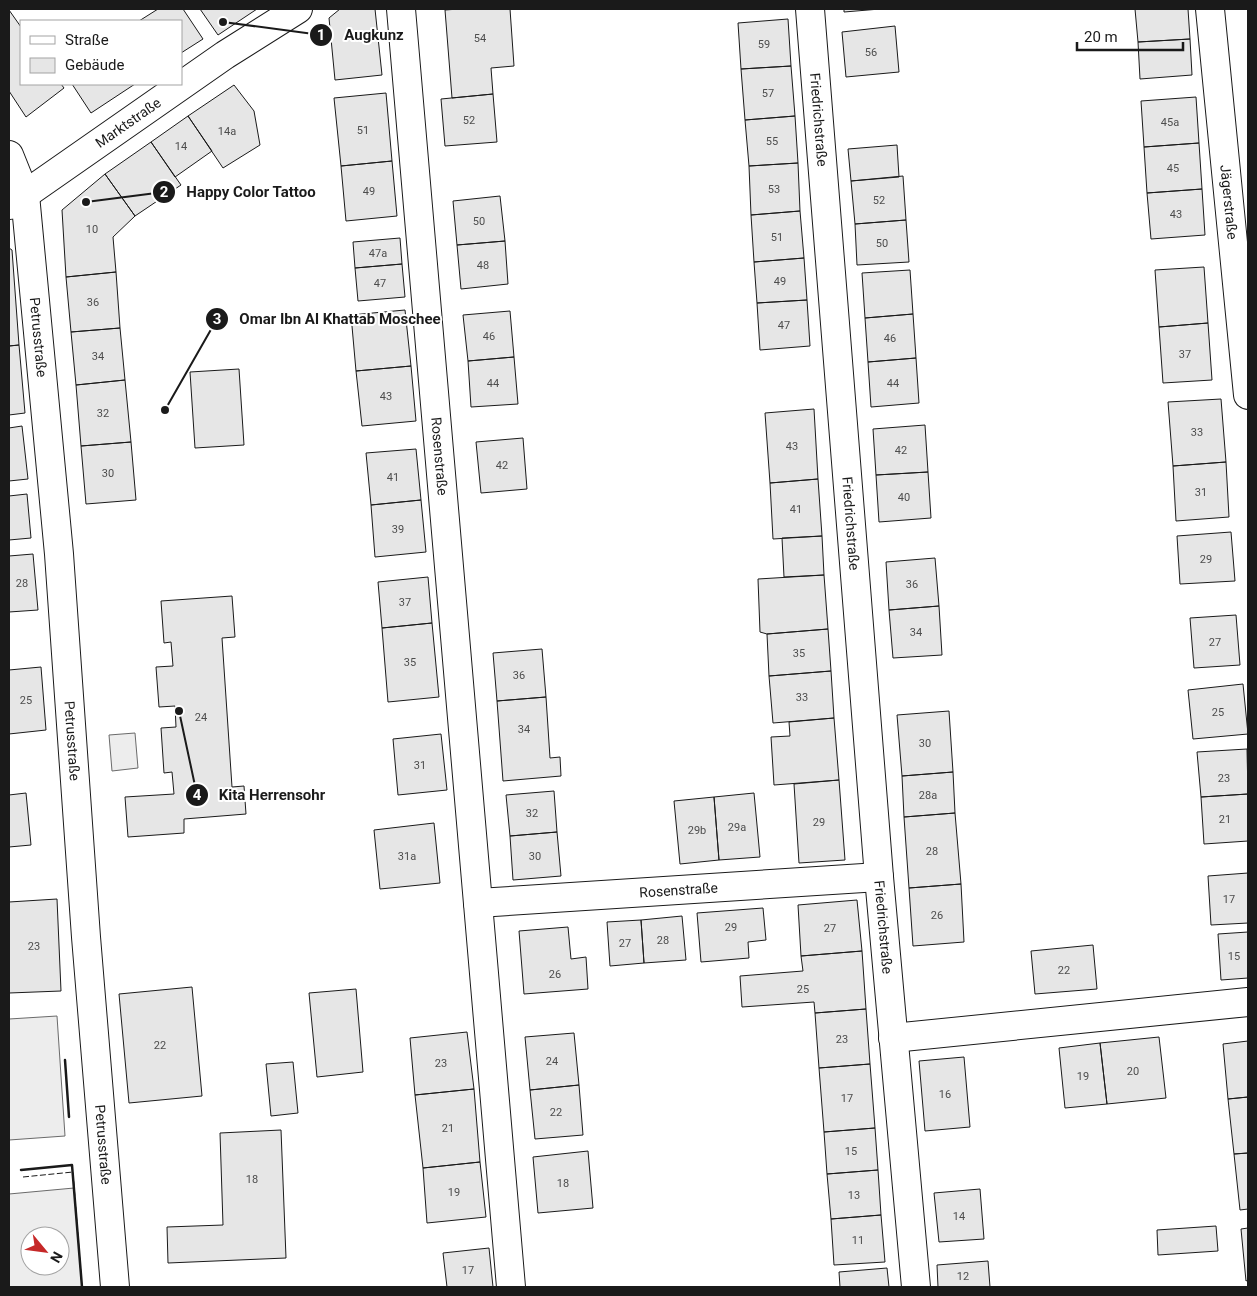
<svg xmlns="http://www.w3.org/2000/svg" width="1257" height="1296" font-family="Roboto,sans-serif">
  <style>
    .built { fill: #ededed; stroke: #6a6a6a; fill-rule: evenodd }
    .building { fill: #e6e6e6; stroke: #1a1a1a }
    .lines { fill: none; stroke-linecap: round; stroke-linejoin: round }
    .street-casing { stroke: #1a1a1a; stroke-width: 30 }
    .street { stroke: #fff; stroke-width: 28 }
    .fence { stroke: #1a1a1a; stroke-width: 1; stroke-dasharray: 6 2.5; stroke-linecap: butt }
    .wall { stroke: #1a1a1a; stroke-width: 2.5 }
    .labels { text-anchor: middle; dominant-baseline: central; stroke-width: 4; stroke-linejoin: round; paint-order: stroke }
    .number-label { font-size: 11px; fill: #4d4d4d }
    .street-label { font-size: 14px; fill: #1a1a1a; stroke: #fff }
    .leader { fill: none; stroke: #1a1a1a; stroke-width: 2 }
    .callout-dot { fill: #1a1a1a; stroke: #fff; stroke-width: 2 }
    .mark-label { font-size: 15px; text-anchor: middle; font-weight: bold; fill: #fff }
    .callout-label { font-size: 15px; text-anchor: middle; font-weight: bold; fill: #1a1a1a; stroke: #fff; stroke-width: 4; stroke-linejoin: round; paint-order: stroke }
  </style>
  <rect width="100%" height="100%" fill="#fff"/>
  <path class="built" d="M135,733L138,768L112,771L109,735Z
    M57,1016L65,1136L9,1140V1019Z
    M74,1188L82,1287H9V1194ZM30,1236H60V1266H30Z"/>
  <path class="building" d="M158,9H183L203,39L181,53V21H139Z
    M200,9H257L218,35Z
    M340,9H375L382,75L335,80L329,18Z
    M459,9H510L514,66L491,68L493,94L452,98L445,10Z
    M844,9H880L844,12Z
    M1135,9H1188L1190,39L1138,42Z
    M9,10L21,27V84H61L64,88L26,117L9,91Z
    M788,19L791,66L741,69L738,23Z
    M895,26L899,72L846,77L842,32Z
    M1190,39L1192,75L1140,79L1138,42Z
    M791,66L795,116L745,120L741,69Z
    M72,84H135L91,113Z
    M234,85L254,111L260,145L223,168L188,116Z
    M386,93L392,161L341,166L334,98Z
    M493,94L497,142L445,146L441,99Z
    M1196,97L1199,143L1144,147L1141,101Z
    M188,116L212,151L175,177L151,142Z
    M795,116L798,163L749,166L745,120Z
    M151,142L181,185L135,216L105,174Z
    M1199,143L1202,189L1147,193L1144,147Z
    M897,145L899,177L851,181L848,149Z
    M392,161L397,216L346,221L341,166Z
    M798,163L800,211L751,215L749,166Z
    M105,174L135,216L113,237L116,272L66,277L62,210Z
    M903,176L906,220L855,224L851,181Z
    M1202,189L1205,235L1151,239L1147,193Z
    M500,196L505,241L457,245L453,201Z
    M800,211L804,258L754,262L751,215Z
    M906,220L909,262L857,265L855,224Z
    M400,238L402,264L355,268L353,242Z
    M505,241L508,284L461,289L457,245Z
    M9,248L12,250L19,345L9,346Z
    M804,258L807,300L757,303L754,262Z
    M402,264L405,297L358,301L355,268Z
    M1204,267L1208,323L1159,327L1155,270Z
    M910,270L913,314L865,318L862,273Z
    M116,272L120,328L71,332L66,277Z
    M807,300L810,346L760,350L757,303Z
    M405,310L411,366L356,371L351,315Z
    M510,311L514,357L468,361L463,315Z
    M913,314L916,358L868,362L865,318Z
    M1208,323L1212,380L1163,383L1159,327Z
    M120,328L125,380L76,385L71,332Z
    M19,345L25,413L9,415V346Z
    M514,357L518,404L471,407L468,361Z
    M916,358L919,403L871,407L868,362Z
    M411,366L416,421L362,426L356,371Z
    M239,369L244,445L195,448L190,372Z
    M125,380L131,442L81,446L76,385Z
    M1221,399L1226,462L1173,466L1168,402Z
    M814,409L818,479L770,483L765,413Z
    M925,425L928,472L876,475L873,429Z
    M22,426L28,479L9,481V428Z
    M523,438L527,489L481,493L476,442Z
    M131,442L136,500L86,504L81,446Z
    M416,449L421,500L371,505L366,453Z
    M1226,462L1229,517L1176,521L1173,466Z
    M928,472L931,518L879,522L876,475Z
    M818,479L822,536L773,539L770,483Z
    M27,494L31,538L9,540V496Z
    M421,500L426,552L375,557L371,505Z
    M1231,532L1235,581L1180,584L1177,536Z
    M822,536L824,575L784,577L782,538Z
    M33,554L38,610L9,612V556Z
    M935,558L939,606L889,610L886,562Z
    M824,575L828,629L767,634L760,632L758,579Z
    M428,577L432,623L382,628L378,582Z
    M232,596L235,637L222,638L232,787L244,786L246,814L184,819V833L128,837L125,797L174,794L172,772L164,773L161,728L176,727L175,706L159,707L156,667L173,666L171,642L164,643L161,601Z
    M939,606L942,655L893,658L889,610Z
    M1236,615L1240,665L1194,668L1190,618Z
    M432,623L439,697L388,702L382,628Z
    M828,629L831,671L769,676L767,634Z
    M542,649L546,697L497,701L493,653Z
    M41,667L46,730L9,734V670Z
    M831,671L834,718L773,723L769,676Z
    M1243,684L1248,734L1193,739L1188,690Z
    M546,697L550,758L560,757L561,776L503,781L497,701Z
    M949,711L953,772L902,776L897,715Z
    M834,718L839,780L774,785L771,737L790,736L789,722Z
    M441,734L447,790L398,795L393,739Z
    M1247,749L1248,794L1201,797L1197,752Z
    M953,772L955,813L904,817L902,776Z
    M839,780L845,860L799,863L794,784Z
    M554,791L557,832L510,836L506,795Z
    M26,793L31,845L9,847V795Z
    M754,793L760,857L719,860L714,797Z
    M1248,794V841L1204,844L1201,797Z
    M714,797L719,860L680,864L674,801Z
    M955,813L961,884L909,888L904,817Z
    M434,823L440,883L380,889L374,830Z
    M557,832L561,876L513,880L510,836Z
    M1248,873V923L1211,925L1208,876Z
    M961,884L964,942L913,946L909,888Z
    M57,899L61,991L9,993V902Z
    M857,900L862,951L801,956L798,905Z
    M763,908L766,940L748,942L749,958L701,962L697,913Z
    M682,916L686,960L644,963L641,920Z
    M641,920L644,963L610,966L607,922Z
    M568,927L571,959L586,957L588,989L524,994L519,931Z
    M1248,932V978L1221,980L1218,934Z
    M1093,945L1097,989L1035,994L1031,951Z
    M862,951L866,1009L815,1013L814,1002L742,1007L740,976L803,971L801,956Z
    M192,987L202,1096L129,1103L119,994Z
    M356,989L363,1072L317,1077L309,993Z
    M866,1009L870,1064L819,1068L815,1013Z
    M467,1032L474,1089L415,1095L410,1038Z
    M574,1033L579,1085L530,1090L525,1037Z
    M1159,1037L1166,1098L1107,1104L1100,1043Z
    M1248,1041V1097L1228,1099L1223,1044Z
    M1100,1043L1107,1104L1065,1108L1059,1048Z
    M964,1057L970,1127L925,1131L919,1061Z
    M293,1062L298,1113L271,1116L266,1064Z
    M870,1064L875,1128L824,1132L819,1068Z
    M579,1085L583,1135L535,1139L530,1090Z
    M474,1089L480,1162L423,1168L415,1095Z
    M1248,1097V1153L1234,1154L1228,1099Z
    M875,1128L878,1170L827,1174L824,1132Z
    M281,1130L286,1258L168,1263L167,1227L223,1225L220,1133Z
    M588,1151L593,1208L538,1213L533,1157Z
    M1248,1153V1209L1240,1210L1234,1154Z
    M480,1162L486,1217L427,1223L423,1168Z
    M878,1170L881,1215L831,1219L827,1174Z
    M980,1189L984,1239L939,1242L934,1193Z
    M881,1215L885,1262L834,1265L831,1219Z
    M1216,1226L1218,1251L1158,1255L1157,1230Z
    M1248,1228V1280L1246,1281L1241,1229Z
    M489,1248L493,1287H447L443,1253Z
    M988,1261L990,1287H938L937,1265Z
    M887,1268L889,1287H840L839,1272Z"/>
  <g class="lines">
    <g class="street-casing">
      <g id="street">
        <path id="s1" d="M401,9L511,1287"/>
        <path id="s2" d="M810,9L879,877L916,1287"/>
        <path id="s3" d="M1210,9L1248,395"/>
        <path id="s4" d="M9,155L25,195L59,554L86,937L115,1287"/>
        <path id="s5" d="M10,205L225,55L298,9"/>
        <path id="s6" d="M478,903L879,877"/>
        <path d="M893,1038L1248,1002"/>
      </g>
    </g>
    <use href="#street" class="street"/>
    <path class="fence" d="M23,1177L73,1172L82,1287"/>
    <path class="wall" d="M65,1060L69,1117
      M21,1170L72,1165L82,1287"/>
  </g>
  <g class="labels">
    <g class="number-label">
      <text x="480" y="38">54</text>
      <text x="764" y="44">59</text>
      <text x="871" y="52">56</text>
      <text x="768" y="93">57</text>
      <text x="469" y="120">52</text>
      <text x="1170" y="122">45a</text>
      <text x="363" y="130">51</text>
      <text x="227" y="131">14a</text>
      <text x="772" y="141">55</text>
      <text x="181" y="146">14</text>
      <text x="1173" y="168">45</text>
      <text x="774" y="189">53</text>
      <text x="369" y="191">49</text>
      <text x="879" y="200">52</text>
      <text x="1176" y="214">43</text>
      <text x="479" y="221">50</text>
      <text x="92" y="229">10</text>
      <text x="777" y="237">51</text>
      <text x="882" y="243">50</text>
      <text x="378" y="253">47a</text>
      <text x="483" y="265">48</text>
      <text x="780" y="281">49</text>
      <text x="380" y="283">47</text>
      <text x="93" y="302">36</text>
      <text x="784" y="325">47</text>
      <text x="489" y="336">46</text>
      <text x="890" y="338">46</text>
      <text x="1185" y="354">37</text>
      <text x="98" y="356">34</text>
      <text x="493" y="383">44</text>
      <text x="893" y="383">44</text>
      <text x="386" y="396">43</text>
      <text x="103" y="413">32</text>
      <text x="1197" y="432">33</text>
      <text x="792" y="446">43</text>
      <text x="901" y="450">42</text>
      <text x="502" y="465">42</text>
      <text x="108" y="473">30</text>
      <text x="393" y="477">41</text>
      <text x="1201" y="492">31</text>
      <text x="904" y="497">40</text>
      <text x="796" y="509">41</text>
      <text x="398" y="529">39</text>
      <text x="1206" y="559">29</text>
      <text x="22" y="583">28</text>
      <text x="912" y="584">36</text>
      <text x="405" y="602">37</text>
      <text x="916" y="632">34</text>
      <text x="1215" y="642">27</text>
      <text x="799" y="653">35</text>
      <text x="410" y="662">35</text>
      <text x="519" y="675">36</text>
      <text x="802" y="697">33</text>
      <text x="26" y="700">25</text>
      <text x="1218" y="712">25</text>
      <text x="201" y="717">24</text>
      <text x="524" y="729">34</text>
      <text x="925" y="743">30</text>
      <text x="420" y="765">31</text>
      <text x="1224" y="778">23</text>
      <text x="928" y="795">28a</text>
      <text x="532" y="813">32</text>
      <text x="1225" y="819">21</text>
      <text x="819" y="822">29</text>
      <text x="737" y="827">29a</text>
      <text x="697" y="830">29b</text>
      <text x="932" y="851">28</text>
      <text x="407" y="856">31a</text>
      <text x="535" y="856">30</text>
      <text x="1229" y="899">17</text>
      <text x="937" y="915">26</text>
      <text x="731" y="927">29</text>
      <text x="830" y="928">27</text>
      <text x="663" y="940">28</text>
      <text x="625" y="943">27</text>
      <text x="34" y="946">23</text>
      <text x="1234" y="956">15</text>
      <text x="1064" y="970">22</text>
      <text x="555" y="974">26</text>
      <text x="803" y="989">25</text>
      <text x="842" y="1039">23</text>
      <text x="160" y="1045">22</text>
      <text x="552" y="1061">24</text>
      <text x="441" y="1063">23</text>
      <text x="1133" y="1071">20</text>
      <text x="1083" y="1076">19</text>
      <text x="945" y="1094">16</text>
      <text x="847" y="1098">17</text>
      <text x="556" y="1112">22</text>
      <text x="448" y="1128">21</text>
      <text x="851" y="1151">15</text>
      <text x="252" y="1179">18</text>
      <text x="563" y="1183">18</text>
      <text x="454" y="1192">19</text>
      <text x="854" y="1195">13</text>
      <text x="959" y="1216">14</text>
      <text x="858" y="1240">11</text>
      <text x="468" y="1270">17</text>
      <text x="963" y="1276">12</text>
    </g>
    <g class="street-label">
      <text stroke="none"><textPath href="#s2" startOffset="111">Friedrichstraße</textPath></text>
      <text stroke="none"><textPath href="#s5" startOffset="144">Marktstraße</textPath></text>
      <text stroke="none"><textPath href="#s3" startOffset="194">Jägerstraße</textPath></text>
      <text stroke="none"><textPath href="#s4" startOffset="186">Petrusstraße</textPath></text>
      <text stroke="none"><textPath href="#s1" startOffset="449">Rosenstraße</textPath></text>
      <text stroke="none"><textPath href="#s2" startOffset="516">Friedrichstraße</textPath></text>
      <text stroke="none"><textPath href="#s4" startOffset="591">Petrusstraße</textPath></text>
      <text stroke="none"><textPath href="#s6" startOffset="201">Rosenstraße</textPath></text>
      <text stroke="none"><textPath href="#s2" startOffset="921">Friedrichstraße</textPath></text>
      <text stroke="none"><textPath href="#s4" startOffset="996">Petrusstraße</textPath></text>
    </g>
  </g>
  <path class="leader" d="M223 22L321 35M86 202L164 192M165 410L217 319M179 711L197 795"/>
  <g class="callout-dot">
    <circle cx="223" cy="22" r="5"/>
    <circle cx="86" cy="202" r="5"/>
    <circle cx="165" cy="410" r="5"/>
    <circle cx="179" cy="711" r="5"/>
    <circle cx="321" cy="35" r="12"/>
    <circle cx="164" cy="192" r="12"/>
    <circle cx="217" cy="319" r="12"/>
    <circle cx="197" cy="795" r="12"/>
  </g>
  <g class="mark-label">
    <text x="321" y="40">1</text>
    <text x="164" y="197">2</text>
    <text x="217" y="324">3</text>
    <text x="197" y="800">4</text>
  </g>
  <g class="callout-label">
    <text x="374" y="40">Augkunz</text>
    <text x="251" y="197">Happy Color Tattoo</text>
    <text x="340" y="324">Omar Ibn Al Khattab Moschee</text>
    <text x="272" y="800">Kita Herrensohr</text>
  </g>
  <rect width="1257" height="1296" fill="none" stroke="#1a1a1a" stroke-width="20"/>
  <rect x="20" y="20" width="162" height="65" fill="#ffffff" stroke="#a3a3a3"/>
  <rect x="30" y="36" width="25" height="8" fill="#ffffff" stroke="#a3a3a3"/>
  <text x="65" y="45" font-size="15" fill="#1a1a1a">Straße</text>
  <rect x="30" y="58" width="25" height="15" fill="#e6e6e6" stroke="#a3a3a3"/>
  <text x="65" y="70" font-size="15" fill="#1a1a1a">Gebäude</text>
  <g transform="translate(45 1251) rotate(119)"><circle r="24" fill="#ffffff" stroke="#a3a3a3"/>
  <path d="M0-4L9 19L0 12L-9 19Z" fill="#c62828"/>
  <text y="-8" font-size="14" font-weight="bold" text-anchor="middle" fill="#1a1a1a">N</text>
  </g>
  <path d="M1077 42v8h106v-8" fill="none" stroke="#1a1a1a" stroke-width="2.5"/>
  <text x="1084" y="42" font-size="15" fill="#1a1a1a" stroke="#ffffff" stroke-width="4" paint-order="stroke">20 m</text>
</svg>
